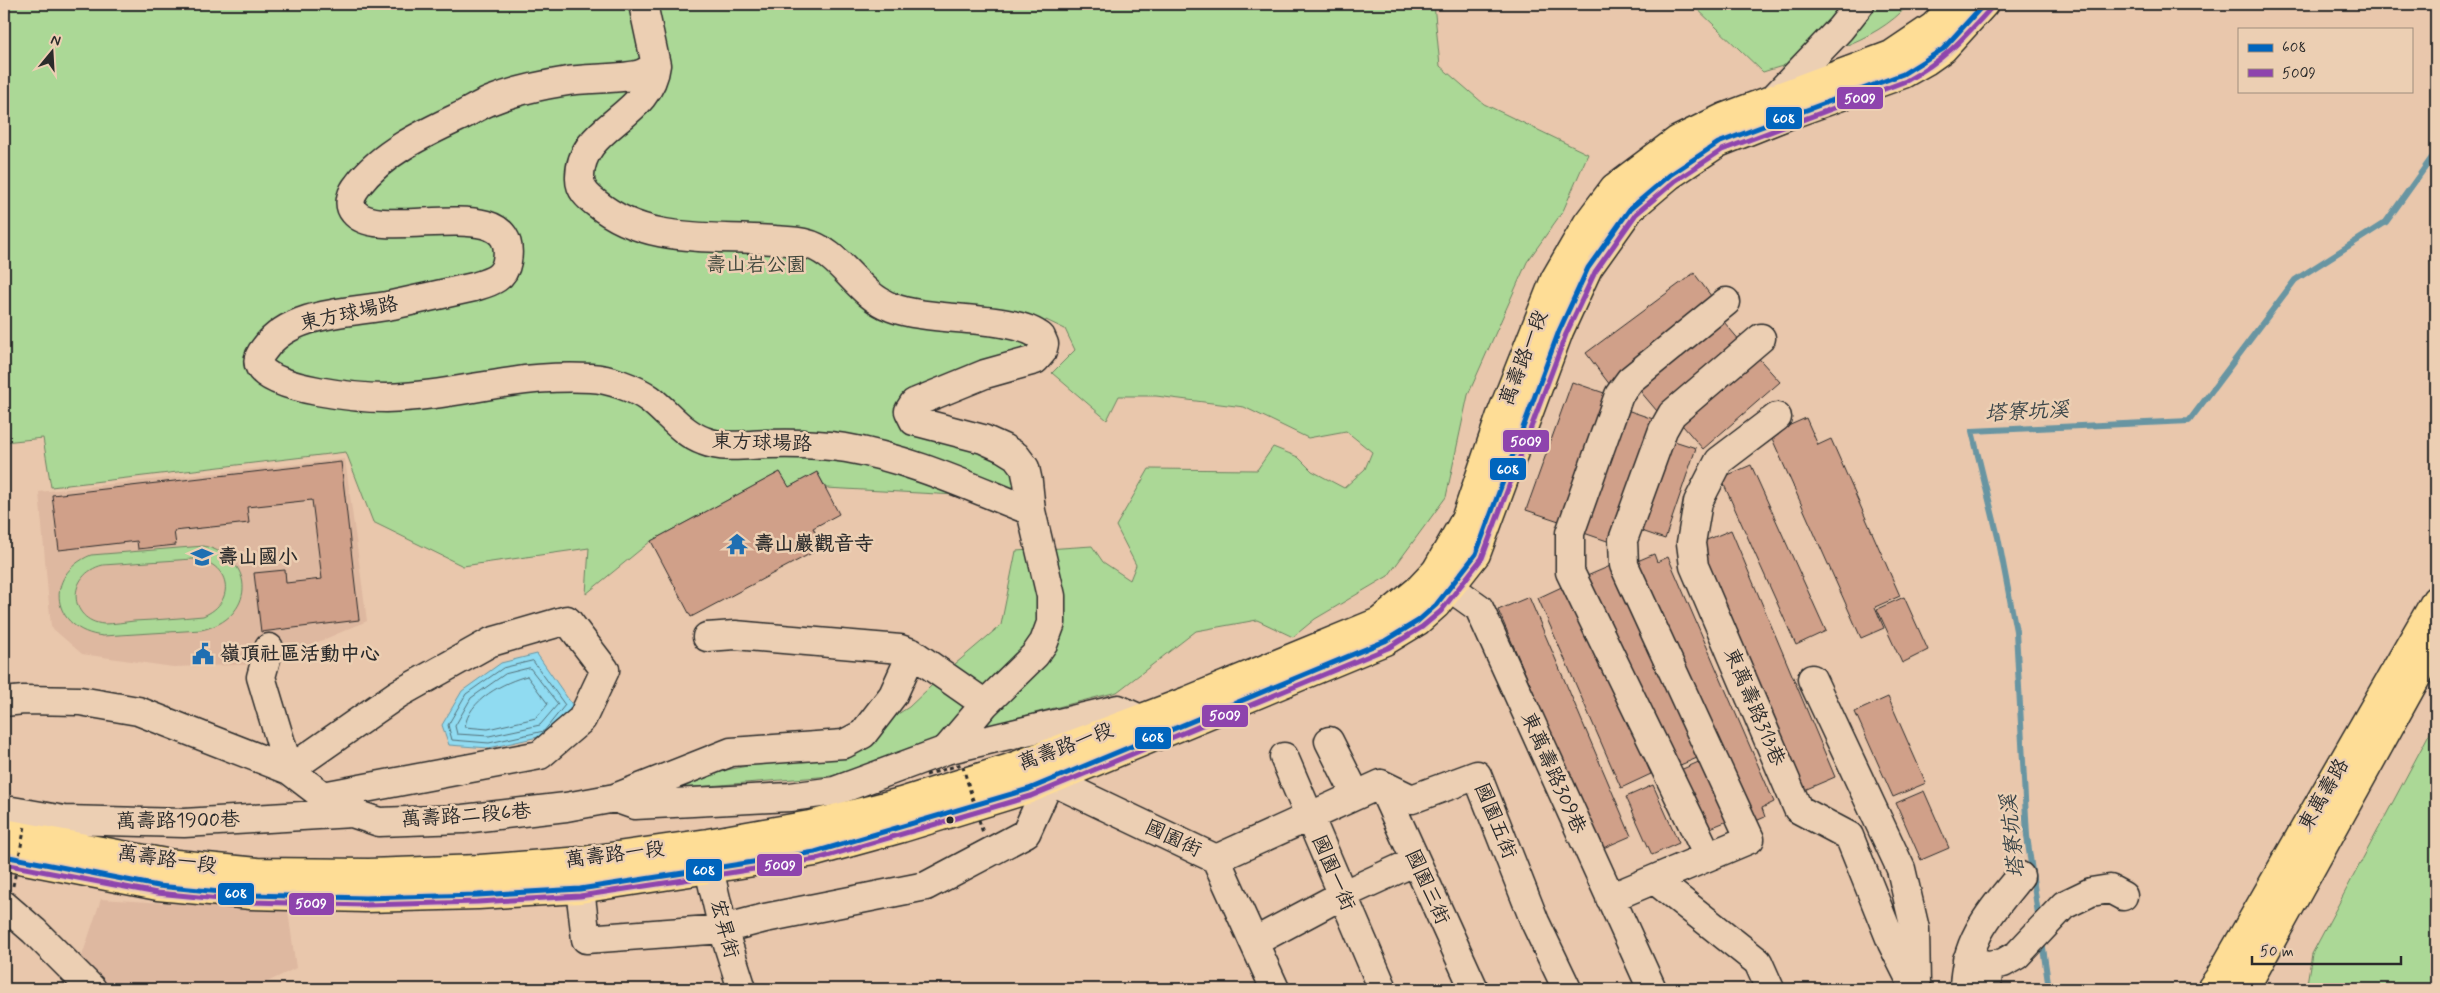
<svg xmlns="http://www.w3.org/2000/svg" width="2440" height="993" font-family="Mynerve,'LXGW WenKai TC',sans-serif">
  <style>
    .built { fill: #deb8a0 }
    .green { fill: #abd896; stroke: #6b8260; fill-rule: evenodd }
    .water { fill: #90dbf1; stroke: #6895a2 }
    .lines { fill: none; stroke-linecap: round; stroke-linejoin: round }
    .shore { stroke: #53717a; stroke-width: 1 }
    .stream { stroke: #6895a2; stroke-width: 6 }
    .building { fill: #d0a089; stroke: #2b2b2b }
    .minor-casing { stroke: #2b2b2b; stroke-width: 31 }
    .major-casing { stroke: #2b2b2b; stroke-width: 31 }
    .minor { stroke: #eccfb3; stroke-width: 28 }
    .major { stroke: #fedd96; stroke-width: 28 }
    .path-bridge { stroke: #2b2b2b; stroke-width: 3; stroke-dasharray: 4 4; stroke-linecap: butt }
    .bus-1-casing { stroke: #eccfb3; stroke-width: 9 }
    .bus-2-casing { stroke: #eccfb3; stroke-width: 9 }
    .bus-1 { stroke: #0065bd; stroke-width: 5 }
    .bus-2 { stroke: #8e44ad; stroke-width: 5 }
    .bus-dot { fill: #2b2b2b; stroke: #eccfb3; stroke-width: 2 }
    .labels { text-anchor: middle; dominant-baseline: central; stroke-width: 5; stroke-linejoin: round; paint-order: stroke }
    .park-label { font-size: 20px; fill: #3e453b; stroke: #eccfb3 }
    .street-label { font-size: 20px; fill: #2b2b2b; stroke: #eccfb3 }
    .poi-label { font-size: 20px; font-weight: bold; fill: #2b2b2b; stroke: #eccfb3; text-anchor: start }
    .water-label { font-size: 21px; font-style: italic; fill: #3a4549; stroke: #eccfb3 }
    .line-badge { stroke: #eccfb3; stroke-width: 2 }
    .badge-label { font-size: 14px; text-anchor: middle; font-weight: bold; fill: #fff }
  </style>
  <rect width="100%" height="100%" fill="#e9c7ac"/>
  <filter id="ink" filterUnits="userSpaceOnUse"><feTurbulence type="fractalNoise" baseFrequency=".02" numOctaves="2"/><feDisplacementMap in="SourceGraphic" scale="10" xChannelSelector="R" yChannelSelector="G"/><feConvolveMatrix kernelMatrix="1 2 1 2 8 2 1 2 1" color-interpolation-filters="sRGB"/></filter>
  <g filter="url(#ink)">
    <path class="built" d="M345,459L367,621L267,664L173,667L82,654L51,627L39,492Z
      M101,899L288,911L296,968L253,989H108L81,959Z"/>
    <path class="green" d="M4,4H1434L1440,66L1484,104L1588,154L1563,211L1527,262L1468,395L1446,497L1388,576L1315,619L1293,637L1257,620L1196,631L1117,692L1015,718L831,776L671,789L685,778L846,747L909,707L948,670L1001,625L1016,551L1092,546L1103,562L1130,580L1136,565L1116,526L1149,469L1257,470L1273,447L1298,457L1312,471L1344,488L1365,469L1372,452L1346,431L1308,438L1244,407L1156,396H1119L1107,420L1052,373L1075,350L1065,329L1046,320L1041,336L1044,344L911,406L1003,448L1030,499L826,488L817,472L789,487L780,472L651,541L586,594L589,548L463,566L373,522L346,452L51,487L43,438L4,442Z
      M1692,4H1909C1873,45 1813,56 1763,72Z
      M204,546C258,559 255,619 201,630L103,636C51,630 43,575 91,555ZM193,559C230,561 238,602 203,616C180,618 157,620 134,621C125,622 114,624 104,624C68,621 66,574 103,565Z
      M2436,721V989H2306L2312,954Z"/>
    <path class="water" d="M537,654L573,706L547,735L489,748L449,745L442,725L462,691L501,663Z"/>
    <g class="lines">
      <path class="shore" d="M533,661L565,705L544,731L489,743L452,740L448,725L466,694L503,668Z
        M530,668L558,704L540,725L489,736L457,734L455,726L471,698L505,674Z
        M527,676L548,704L536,718L488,729L465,727C468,700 504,682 527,676Z"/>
      <path class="stream" d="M2039,921L2027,836L2016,631L1998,537L1972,431L2189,421L2295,280L2386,222L2436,152
        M2042,941L2049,989"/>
    </g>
    <path class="building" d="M1694,273L1717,304L1610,385L1586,353Z
      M1719,316L1746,348L1662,417L1635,385Z
      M1753,352L1780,382L1703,449L1676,418Z
      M1572,382L1613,396L1568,524L1526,510Z
      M1621,408L1659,421L1616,544L1578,531Z
      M1806,418L1818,445L1831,439L1900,596L1875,607L1884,628L1861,638L1770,434Z
      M1665,438L1696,448L1665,539L1633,528Z
      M341,462L359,620L261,632L254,573L285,570L286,583L322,579L312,500L247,507L249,523L174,531L176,545L138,549L137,541L59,550L52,495Z
      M1751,465L1826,631L1796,645L1721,478Z
      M780,472L789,487L817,472L839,514L813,528L823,547L691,617L651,541Z
      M1731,530L1835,777L1802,791L1697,544Z
      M1654,554L1657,562L1668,557L1774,802L1762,808L1765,817L1749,824L1635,562Z
      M1615,564L1702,756L1673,768L1587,576Z
      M1568,584L1651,774L1621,788L1538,598Z
      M1529,597L1631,836L1601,849L1498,610Z
      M1904,597L1928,650L1902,663L1877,609Z
      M1888,697L1926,783L1893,797L1855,712Z
      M1703,760L1730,820L1703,831L1676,772Z
      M1653,785L1679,843L1652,855L1626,797Z
      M1924,791L1949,848L1921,860L1896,803Z"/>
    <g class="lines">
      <g class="minor-casing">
        <path id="minor" d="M643,4L656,65C650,118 578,126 580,179C580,190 588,197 596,203C647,245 711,235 774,240C783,241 794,241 804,243C841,251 856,294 891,307C931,323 1014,314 1041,337L1044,344L1042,352L1035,360L985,374L914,403L909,411L914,421L983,439L1003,448L1016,456L1025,468L1028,482L1031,511L1051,596V623L1044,642L1035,655L985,704L946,750
          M656,65C652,67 648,71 643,73C630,79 586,78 568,81C543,85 518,90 495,99C483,103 472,110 461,116C425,133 383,152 358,185C352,192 347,204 354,212C380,245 520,188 507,261C504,279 490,282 474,287C447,293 419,299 392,305C351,313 292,311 265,348C260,354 256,360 260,367C273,390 360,398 386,398C430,397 468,388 511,382C536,378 565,377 591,378C609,379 635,388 650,399C668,413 682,433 704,441C724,449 746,445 767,444C793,443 820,444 846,448C911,459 970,487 1031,511
          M1776,96L1840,29L1860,4
          M1777,417L1719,461L1698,502L1691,543L1694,566L1798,809L1849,836L1892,943L1915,989
          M1436,571L1451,588L1479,608L1652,989
          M707,637L735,635L900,649L912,653L985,704
          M269,648L261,677L289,770L398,694L491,642L567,620L605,670L582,719L540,755L323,796
          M1812,679L1901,869L1915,929L1916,985
          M4,702L24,700L80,701L138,711L289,770L323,796L352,813L379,822L463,819L566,807L615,798L635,805L790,797L835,791L946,750L1118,709L1138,718L1145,736
          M1329,741L1356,795
          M1284,757L1383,989
          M1044,765L1050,780L1216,859L1275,989
          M1381,784L1474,989
          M615,798L731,752L844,744L863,734L893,695L912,653
          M4,813L12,811L64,820L184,823L352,813
          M1708,856L1570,572V533L1619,395L1630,380L1726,302
          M1216,859L1381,784L1412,799L1477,775L1535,922L1567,989
          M709,869L723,929L742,989
          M1655,880L1758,962L1770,989
          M580,889L586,939L723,929L765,918L926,886L1026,833L1050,780
          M1610,898L1750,839L1624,565L1623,540L1663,430L1672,414L1761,338
          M4,905L34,931L92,989
          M1254,942L1342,895L1416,861
          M1967,960L1988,965L2003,963L2017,955L2064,905L2091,892L2110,889L2123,896
          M1964,989C1965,939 1990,913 2020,876
          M1987,989L1988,965"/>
      </g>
      <g class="major-casing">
        <path id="major" d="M4,833L166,863L257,872L369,873L480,869L582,861L708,843L810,825L901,802L1010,768L1187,701L1379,622L1418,590L1436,571L1465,520L1500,418L1555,279L1587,224L1614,188L1678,140L1725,117L1891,55L1934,26L1955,4
          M4,856L158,886L251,895L365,898L478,895L580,889L709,869L815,852L902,828L1029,789L1385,641L1418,621L1436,605L1476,554L1559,331L1588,268L1630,209L1670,175L1718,143L1786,116L1903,74L1926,61L1943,49L1984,4
          M2211,989L2219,978L2436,600
          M2242,989L2251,977L2436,642"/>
      </g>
      <use href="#minor" class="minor"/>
      <use href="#major" class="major"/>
      <path class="path-bridge" d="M926,775L962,764L983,833
        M13,886L25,826"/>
      <g class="bus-1-casing">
        <path id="bus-1" d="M4,856L158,886L251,895L365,898L478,895L580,889L709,869L815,852L1029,789L1385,641L1418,621L1436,605L1476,554L1559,331L1588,268L1630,209L1670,175L1718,143L1903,74L1943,49L1984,4"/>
      </g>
      <g class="bus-2-casing">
        <path id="bus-2" d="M4,864L157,893L251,902L365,905L478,902L580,896L710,876L817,859L1031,796L1388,648L1422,627L1441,611L1482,558L1566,334L1595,272L1636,214L1675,181L1722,150L1906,81C1944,60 1961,41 1990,9"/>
      </g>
      <use href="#bus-1" class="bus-1"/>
      <use href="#bus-2" class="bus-2"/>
    </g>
  </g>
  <defs>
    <g id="temple-bare" transform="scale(1.725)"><path d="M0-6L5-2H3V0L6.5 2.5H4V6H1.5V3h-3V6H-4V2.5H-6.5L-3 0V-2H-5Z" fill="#1f6fb2" stroke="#eccfb3" stroke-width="2.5" paint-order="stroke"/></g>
    <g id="school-bare" transform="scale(1.725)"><path d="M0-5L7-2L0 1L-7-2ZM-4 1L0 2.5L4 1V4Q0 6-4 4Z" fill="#1f6fb2" stroke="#eccfb3" stroke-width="2.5" paint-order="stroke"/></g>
    <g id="civic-bare" transform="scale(1.725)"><path d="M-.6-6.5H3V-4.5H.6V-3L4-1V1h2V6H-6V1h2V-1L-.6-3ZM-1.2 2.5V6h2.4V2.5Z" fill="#1f6fb2" stroke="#eccfb3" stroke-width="2.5" paint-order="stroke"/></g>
  </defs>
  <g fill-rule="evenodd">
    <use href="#temple-bare" x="737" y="544"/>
    <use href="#school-bare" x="202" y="557"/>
    <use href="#civic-bare" x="203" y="654"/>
  </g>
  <circle class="bus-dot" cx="950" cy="820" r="4.5"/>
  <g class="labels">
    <g class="park-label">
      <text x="756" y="265">壽山岩公園</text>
    </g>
    <g class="street-label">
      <text transform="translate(349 314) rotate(-12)">東方球場路</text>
      <text transform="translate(1524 358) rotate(-69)">萬壽路一段</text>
      <text transform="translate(762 443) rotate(2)">東方球場路</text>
      <text transform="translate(1754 707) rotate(67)">東萬壽路313巷</text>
      <text transform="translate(1066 747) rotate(-21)">萬壽路一段</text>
      <text transform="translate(1553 773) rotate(66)">東萬壽路309巷</text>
      <text transform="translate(2324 795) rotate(-60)">東萬壽路</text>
      <text transform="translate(466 816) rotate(-4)">萬壽路二段6巷</text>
      <text transform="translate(178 821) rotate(-1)">萬壽路1900巷</text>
      <text transform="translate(1495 821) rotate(68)">國園五街</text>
      <text transform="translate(1173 839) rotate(25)">國園街</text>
      <text transform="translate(615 855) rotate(-7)">萬壽路一段</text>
      <text transform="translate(167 860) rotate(8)">萬壽路一段</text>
      <text transform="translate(1333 873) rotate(67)">國園一街</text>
      <text transform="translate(1427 887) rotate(66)">國園三街</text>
      <text transform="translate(724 929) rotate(75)">宏昇街</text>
    </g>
    <g class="poi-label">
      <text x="754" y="544">壽山巖觀音寺</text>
      <text x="218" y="557">壽山國小</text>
      <text x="220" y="654">嶺頂社區活動中心</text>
    </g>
    <g class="water-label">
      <text transform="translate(2027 412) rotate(-3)">塔寮坑溪</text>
      <text transform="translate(2013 836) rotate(-96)">塔寮坑溪</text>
    </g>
  </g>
  <g class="line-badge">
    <rect x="1836" y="86" width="48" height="24" rx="5" fill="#8e44ad"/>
    <rect x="1765" y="106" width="38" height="24" rx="5" fill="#0065bd"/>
    <rect x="1502" y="429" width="48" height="24" rx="5" fill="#8e44ad"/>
    <rect x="1489" y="457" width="38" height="24" rx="5" fill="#0065bd"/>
    <rect x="1201" y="704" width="48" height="24" rx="5" fill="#8e44ad"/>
    <rect x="1134" y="726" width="38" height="24" rx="5" fill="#0065bd"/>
    <rect x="756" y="853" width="47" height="24" rx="5" fill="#8e44ad"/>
    <rect x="685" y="858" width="38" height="24" rx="5" fill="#0065bd"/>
    <rect x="217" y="882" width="38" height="24" rx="5" fill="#0065bd"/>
    <rect x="288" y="892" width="47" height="24" rx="5" fill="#8e44ad"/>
  </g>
  <g class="badge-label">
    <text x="1860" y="103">5009</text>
    <text x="1784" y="123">608</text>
    <text x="1526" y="446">5009</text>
    <text x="1508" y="474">608</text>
    <text x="1225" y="720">5009</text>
    <text x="1153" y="742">608</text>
    <text x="780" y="870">5009</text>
    <text x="704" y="875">608</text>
    <text x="236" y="898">608</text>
    <text x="311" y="908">5009</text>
  </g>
  <rect width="2440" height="993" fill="none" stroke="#eccfb3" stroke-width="20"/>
  <rect x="10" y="10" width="2420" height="973" fill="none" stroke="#2b2b2b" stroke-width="2" filter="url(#ink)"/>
  <rect x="2238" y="28" width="175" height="65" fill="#eccfb3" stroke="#9f8d7d"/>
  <rect x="2248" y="44" width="25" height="8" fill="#0065bd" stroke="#9f8d7d"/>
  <text x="2282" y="52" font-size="15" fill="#2b2b2b">608</text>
  <rect x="2248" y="69" width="25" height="8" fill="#8e44ad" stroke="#9f8d7d"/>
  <text x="2282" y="78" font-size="15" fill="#2b2b2b">5009</text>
  <g transform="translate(52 52) rotate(18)" stroke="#eccfb3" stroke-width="4" paint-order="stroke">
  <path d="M0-4L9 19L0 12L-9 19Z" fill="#2b2b2b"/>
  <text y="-8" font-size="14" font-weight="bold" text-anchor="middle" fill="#2b2b2b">N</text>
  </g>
  <path d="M2252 956v8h149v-8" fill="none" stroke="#2b2b2b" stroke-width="2.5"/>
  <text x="2260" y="956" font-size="15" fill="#2b2b2b" stroke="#eccfb3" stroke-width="4" paint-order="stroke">50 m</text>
</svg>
